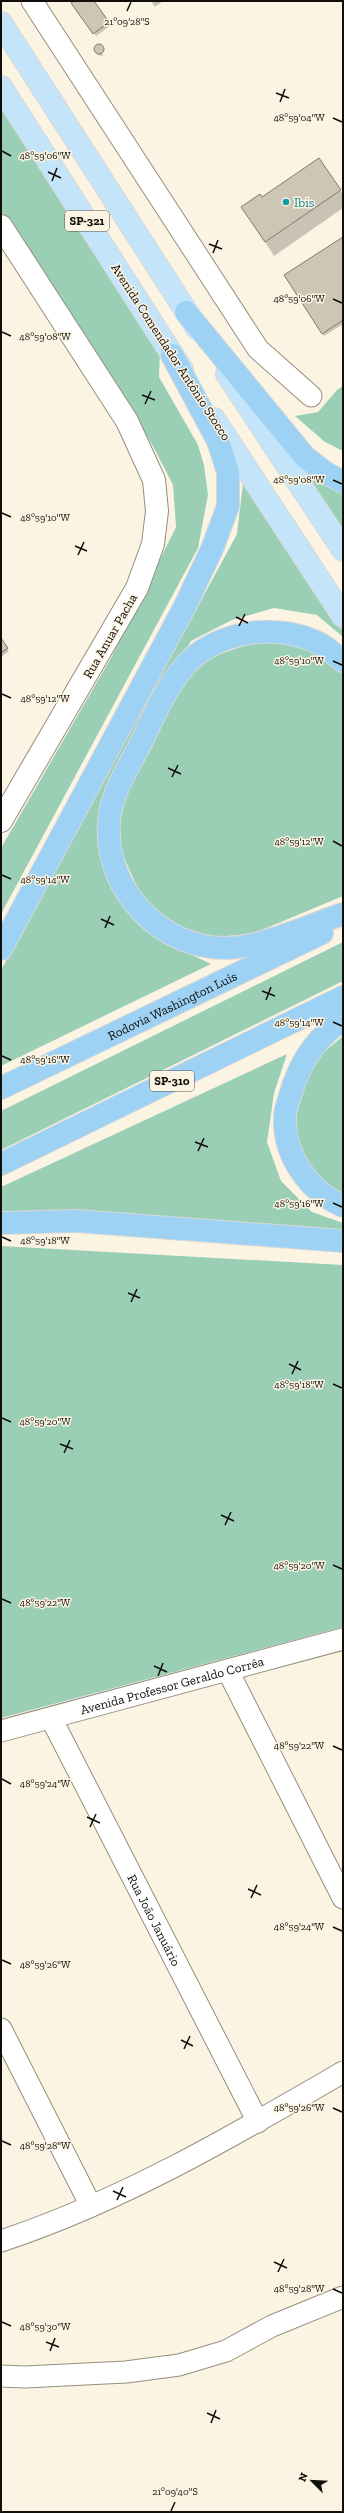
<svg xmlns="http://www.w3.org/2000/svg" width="344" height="2513" font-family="'Zilla Slab',serif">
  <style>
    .green { fill: #9acfb6 }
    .shadow { fill: #0003 }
    .building { fill: #cdc6b5; stroke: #817a6a }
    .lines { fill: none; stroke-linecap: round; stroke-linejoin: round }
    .minor-casing { stroke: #968f7f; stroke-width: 23 }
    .tertiary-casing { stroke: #968f7f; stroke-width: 24 }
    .primary-casing { stroke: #d9d8d7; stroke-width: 24 }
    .motorway-casing { stroke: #d9d8d7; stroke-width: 24 }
    .minor { stroke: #fff; stroke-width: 21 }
    .tertiary { stroke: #fff; stroke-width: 22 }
    .primary { stroke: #c4e4f9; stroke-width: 22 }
    .motorway { stroke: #9dd2f5; stroke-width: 22 }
    .ticks { fill: none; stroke: #100e08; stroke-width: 1.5 }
    .culture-dot { fill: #0f9aa8; stroke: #fcf4e3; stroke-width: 1.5 }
    .labels { text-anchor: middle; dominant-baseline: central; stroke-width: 3; stroke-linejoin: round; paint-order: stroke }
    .shield { fill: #fcf4e3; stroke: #57534a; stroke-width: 1 }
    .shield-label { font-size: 12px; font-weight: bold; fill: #100e08 }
    .culture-label { font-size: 13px; fill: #0d838f; stroke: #fcf4e3; text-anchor: start }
    .street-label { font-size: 13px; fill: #100e08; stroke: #fcf4e3 }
    .ticks-label { font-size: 10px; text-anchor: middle; fill: #100e08; stroke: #fcf4e3; stroke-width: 3; stroke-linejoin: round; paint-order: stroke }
  </style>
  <rect width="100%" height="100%" fill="#fcf4e3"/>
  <path class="green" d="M1,99L160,353L159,377L198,445L204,465L208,495L198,548L1,914V848L111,658L176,527L173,485L153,446L1,211Z
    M343,386V451L325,442L295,416L318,412L337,390Z
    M301,469L343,492V532Z
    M244,475L343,631V637L317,615L274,608L232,620L191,641L100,810L104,871L131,915L167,943L211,964L1,1066V970L237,534Z
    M255,642L296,644L335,665L343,674V896L250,935L200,937L162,919L139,891L116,840L126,790L174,697L205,659Z
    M343,942V981L1,1150V1111Z
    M343,1036V1201L304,1174L289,1130L312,1062Z
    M287,1054L274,1093L267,1142L281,1181L312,1212L343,1223V1235L1,1215V1187Z
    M1,1246L343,1265V1627L1,1718Z"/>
  <path class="shadow" d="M76,1H93L110,26L96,36L74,6Z
    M151,1H163L155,7Z
    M96,46H102L103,56L98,55Z
    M319,159L343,195V208L274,256L243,207L262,199Z
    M343,239V324L324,336L286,275Z
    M1,640L9,651L1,657Z"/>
  <path class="building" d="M74,1H94L109,22L93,34L71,3Z
    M94 49a5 5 0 1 1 10 0a5 5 0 1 1-10 0Z
    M319,158L341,190L265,242L241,207L260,194L262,197Z
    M343,237V320L322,334L284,275Z
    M1,638L8,648L1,653Z"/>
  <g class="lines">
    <g class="minor-casing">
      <g id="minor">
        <path d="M32,1L258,349L311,396"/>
        <path d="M228,1671L343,1898"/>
        <path id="s1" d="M51,1718L258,2122"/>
        <path id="s2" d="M1,1731L343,1639"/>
        <path d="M1,2029L91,2206"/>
        <path d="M1,2241C122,2201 233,2136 343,2072"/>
        <path d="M1,2376L25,2377L126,2372L179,2365L226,2351L272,2326L343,2297"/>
      </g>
    </g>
    <g class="tertiary-casing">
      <path id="tertiary" d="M1,226L127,421L154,480L157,511L153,544L137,588L1,821"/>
    </g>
    <g class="primary-casing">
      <path id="primary" d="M1,23L197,328
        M1,87L182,370
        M227,374L343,550
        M214,419L343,616"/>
    </g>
    <g class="motorway-casing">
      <g id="motorway">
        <path d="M186,312L305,457L326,473L343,482"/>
        <path d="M343,661C336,656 329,649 322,645C280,621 214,630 183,668C165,690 153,717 141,743C128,768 110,795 109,823C104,890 162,950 228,948C262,947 310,925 343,914"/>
        <path d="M1,949L185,606L212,549L228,506V472L218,441L172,355"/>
        <path d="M343,1020C315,1038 299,1063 290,1096C288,1102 285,1110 285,1116C283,1155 308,1191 343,1206"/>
        <path id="s3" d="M1,1088L322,933"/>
        <path d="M1,1164L343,997"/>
        <path d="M1,1223L77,1221L343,1241"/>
      </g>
    </g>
    <use href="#minor" class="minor"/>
    <use href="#tertiary" class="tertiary"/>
    <use href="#primary" class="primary"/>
    <use href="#motorway" class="motorway"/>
  </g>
  <path class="ticks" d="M127,11L131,2M276,93L289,98M280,102L285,89M333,118L342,122M2,151L11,156M48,172L61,178M52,181L57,168M209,244L222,249M213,253L218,240M333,299L342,303M2,332L11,336M142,395L155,400M145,404L151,391M333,480L342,484M2,513L11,517M75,546L87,551M78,555L84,542M236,617L248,623M239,626L245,614M333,661L342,665M2,694L11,698M168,768L181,774M172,777L178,765M333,841L342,846M2,875L11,879M101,919L114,925M105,928L110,916M262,991L275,996M266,1000L271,987M333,1022L342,1026M2,1056L11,1060M195,1142L208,1147M198,1151L204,1138M333,1203L342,1207M2,1237L11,1241M128,1293L140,1298M131,1302L137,1289M289,1364L301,1370M292,1374L298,1361M333,1384L342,1388M2,1418L11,1422M60,1444L73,1449M64,1453L70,1440M221,1515L234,1521M225,1525L231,1512M333,1565L342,1569M2,1599L11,1603M154,1666L167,1672M158,1676L163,1663M333,1746L342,1750M2,1779L11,1784M87,1817L100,1823M90,1827L96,1814M248,1889L261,1895M251,1898L257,1885M333,1927L342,1931M2,1960L11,1964M181,2040L193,2046M184,2049L190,2036M333,2108L342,2112M2,2141L11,2145M113,2191L126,2197M117,2200L123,2187M274,2262L287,2268M278,2272L284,2259M333,2289L342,2293M2,2322L11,2326M46,2342L59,2347M50,2351L55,2338M207,2413L220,2419M211,2423L216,2410M171,2511L175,2502"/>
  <circle class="culture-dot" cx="286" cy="202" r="4"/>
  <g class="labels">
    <g class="shield">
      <rect x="65" y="211" width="44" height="20" rx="3"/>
      <rect x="150" y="1071" width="44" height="20" rx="3"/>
    </g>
    <g class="shield-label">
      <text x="87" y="221">SP-321</text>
      <text x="172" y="1081">SP-310</text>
    </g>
    <g class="culture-label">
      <text x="294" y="202">Ibis</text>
    </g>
    <g class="street-label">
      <text transform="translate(171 352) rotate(57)">Avenida Comendador Antônio Stocco</text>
      <text transform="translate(110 636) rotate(-60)">Rua Anuar Pacha</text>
      <text stroke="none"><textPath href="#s3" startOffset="190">Rodovia Washington Luís</textPath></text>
      <text stroke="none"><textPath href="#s2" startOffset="177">Avenida Professor Geraldo Corrêa</textPath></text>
      <text stroke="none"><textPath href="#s1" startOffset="227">Rua João Januário</textPath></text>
    </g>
  </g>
  <g class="ticks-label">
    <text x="127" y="25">21°09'28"S</text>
    <text x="299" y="121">48°59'04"W</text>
    <text x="45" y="159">48°59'06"W</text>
    <text x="299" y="302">48°59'06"W</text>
    <text x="45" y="340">48°59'08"W</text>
    <text x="299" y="483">48°59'08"W</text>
    <text x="45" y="521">48°59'10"W</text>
    <text x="299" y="664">48°59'10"W</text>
    <text x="45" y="702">48°59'12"W</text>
    <text x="299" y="845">48°59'12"W</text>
    <text x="45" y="883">48°59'14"W</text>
    <text x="299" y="1026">48°59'14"W</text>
    <text x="45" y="1063">48°59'16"W</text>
    <text x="299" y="1207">48°59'16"W</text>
    <text x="45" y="1244">48°59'18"W</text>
    <text x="299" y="1388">48°59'18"W</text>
    <text x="45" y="1425">48°59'20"W</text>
    <text x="299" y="1569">48°59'20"W</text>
    <text x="45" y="1606">48°59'22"W</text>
    <text x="299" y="1749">48°59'22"W</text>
    <text x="45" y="1787">48°59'24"W</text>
    <text x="299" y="1930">48°59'24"W</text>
    <text x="45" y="1968">48°59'26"W</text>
    <text x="299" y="2111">48°59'26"W</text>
    <text x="45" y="2149">48°59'28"W</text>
    <text x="299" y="2292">48°59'28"W</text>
    <text x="45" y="2330">48°59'30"W</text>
    <text x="175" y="2495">21°09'40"S</text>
  </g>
  <rect width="344" height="2513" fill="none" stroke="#100e08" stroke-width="4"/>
  <g transform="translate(312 2481) rotate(294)" stroke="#fcf4e3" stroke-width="3" paint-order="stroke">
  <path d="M0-3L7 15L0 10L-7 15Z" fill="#100e08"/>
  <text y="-6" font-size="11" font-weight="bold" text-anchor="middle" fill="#100e08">N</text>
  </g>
</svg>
